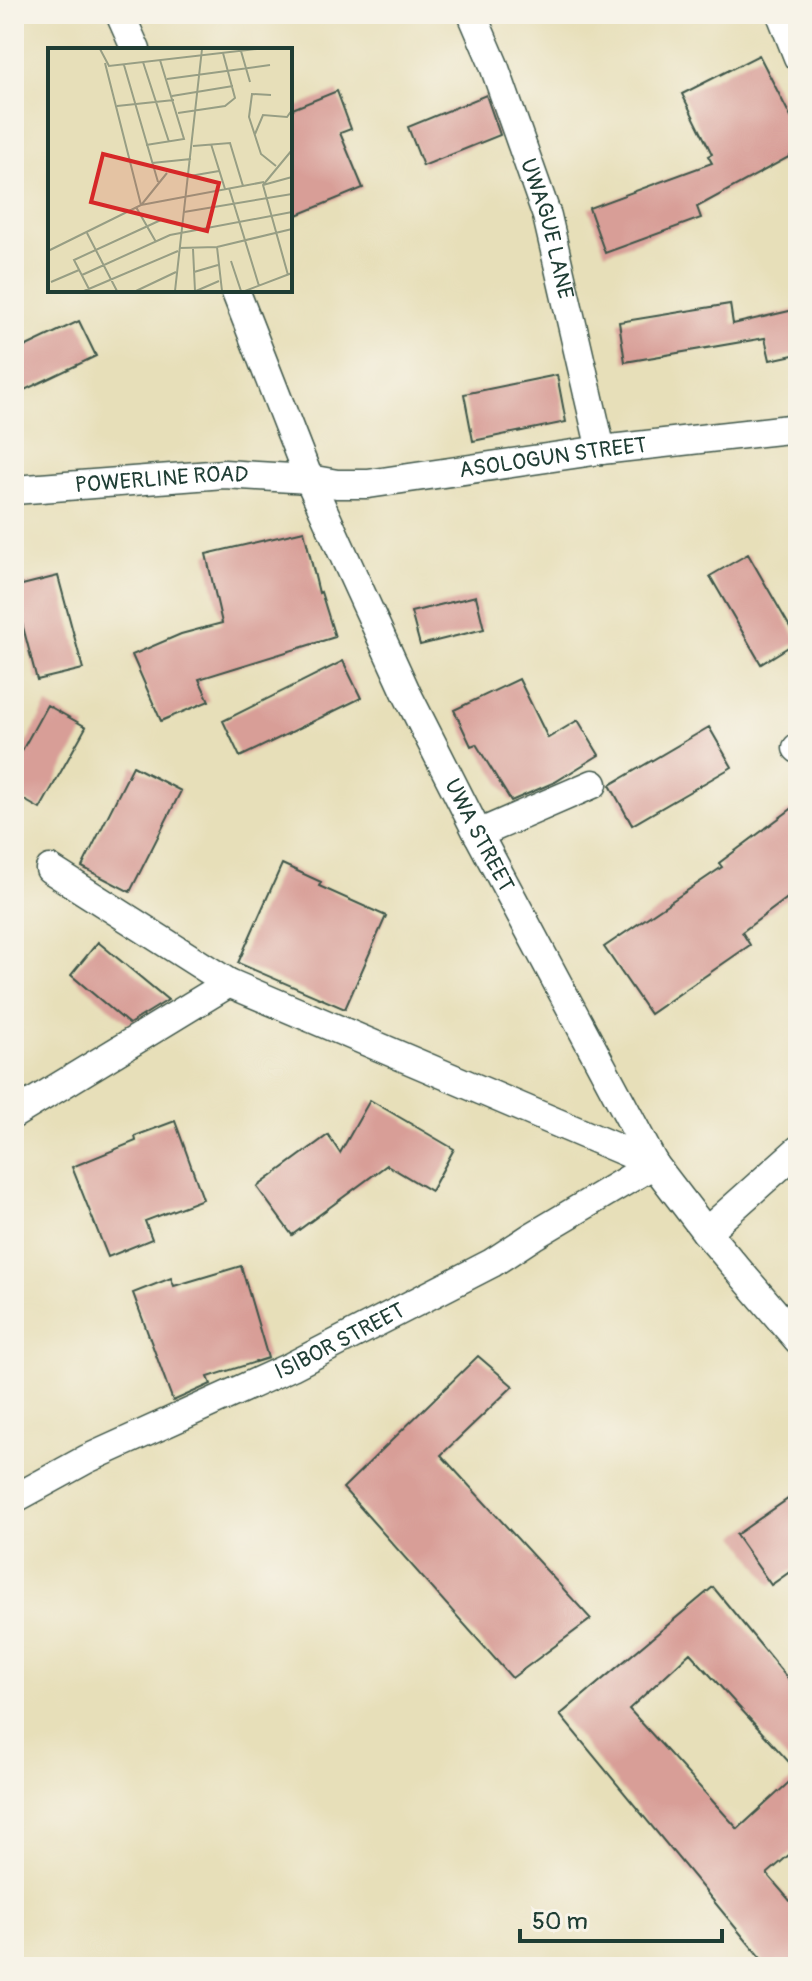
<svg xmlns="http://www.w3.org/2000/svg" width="812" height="1981" font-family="Pangolin,sans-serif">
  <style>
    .building { fill: #d89e97 }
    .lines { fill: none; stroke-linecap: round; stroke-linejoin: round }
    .minor-casing { stroke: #3d5548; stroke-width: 31 }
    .minor { stroke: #fff; stroke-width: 28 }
    .labels { text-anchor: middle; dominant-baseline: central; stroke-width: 6; stroke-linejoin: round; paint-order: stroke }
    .street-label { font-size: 22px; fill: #1f3d34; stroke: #f7f3e8 }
    .inset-road { fill: none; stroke: #979e84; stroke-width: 2 }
    .view { fill: #d62828; fill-opacity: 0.15; stroke: #d62828; stroke-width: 4 }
    .inset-edge { fill: none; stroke: #1f3d34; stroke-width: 4 }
  </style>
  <rect width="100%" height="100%" fill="#f7f3e8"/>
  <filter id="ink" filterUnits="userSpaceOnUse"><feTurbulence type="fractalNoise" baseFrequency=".0125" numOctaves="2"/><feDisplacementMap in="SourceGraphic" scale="16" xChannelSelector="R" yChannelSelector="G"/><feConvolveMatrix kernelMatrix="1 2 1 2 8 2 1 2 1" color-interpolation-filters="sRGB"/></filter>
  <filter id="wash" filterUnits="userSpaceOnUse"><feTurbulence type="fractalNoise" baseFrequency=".006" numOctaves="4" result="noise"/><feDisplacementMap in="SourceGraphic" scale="32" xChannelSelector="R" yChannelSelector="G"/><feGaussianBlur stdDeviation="1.8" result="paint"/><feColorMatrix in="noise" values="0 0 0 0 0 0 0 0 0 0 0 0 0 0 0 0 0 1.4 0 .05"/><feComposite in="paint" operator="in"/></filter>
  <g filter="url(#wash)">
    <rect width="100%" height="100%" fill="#e7dfb9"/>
    <g id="blocks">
      <path class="building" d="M759,55L798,131V152L697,207L701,218L605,253L589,208L712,163L708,156L712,154L682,94Z
        M337,91L351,129L340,133L363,188L290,218V110Z
        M486,95L500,135L423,166L408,127Z
        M730,304L733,324L798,309V354L770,360L765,338L625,362L619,322Z
        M79,321L96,356L14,395V352Z
        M557,375L566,422L473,441L464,394Z
        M304,531L319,593L321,592L335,637L199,679L209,701L161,721L132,655L181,634L222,623L206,554Z
        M748,554L798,641L761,664L710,576Z
        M58,576L83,669L37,680L14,593V587Z
        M476,596L484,629L420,645L411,612Z
        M343,661L361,698L240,757L223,721Z
        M519,679L548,738L578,720L599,755L555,782L511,801L476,744L471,746L454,710Z
        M47,705L86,727L40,809L14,794V765Z
        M709,727L732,767L632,825L610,785Z
        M133,766L181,791L130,892L82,867Z
        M798,804V890L742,932L750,945L650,1014L604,947L722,867L719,863Z
        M282,864L321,882L319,886L386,916L345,1009L238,963Z
        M98,942L168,1000L129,1024L71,975Z
        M370,1100L454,1149L431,1191L387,1165L292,1235L257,1187L328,1135L340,1153Z
        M175,1121L203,1199L145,1221L152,1239L108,1257L72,1167L136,1141L135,1136Z
        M241,1266L268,1358L208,1377L211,1384L173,1401L133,1293L171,1278L174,1286Z
        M478,1356L513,1386L441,1455L591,1619L512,1678L343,1488Z
        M798,1492V1566L771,1585L736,1535Z
        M713,1587L798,1691V1772L690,1653L629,1709L738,1829L798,1774V1847L767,1874L798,1910V1967H768L560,1715Z"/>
    </g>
  </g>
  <g filter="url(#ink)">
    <use href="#blocks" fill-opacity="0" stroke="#3d5548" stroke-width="2"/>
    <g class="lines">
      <g class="minor-casing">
        <g id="minor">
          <path d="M120,14L136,50"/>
          <path id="s1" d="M472,14L493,63L547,216L601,450"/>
          <path d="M781,14L798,57"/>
          <path id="s2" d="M235,290L309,479L407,694L478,834L654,1164L706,1232L798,1340"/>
          <path id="s3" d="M14,490L224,474L309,479L337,484H368L601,450L798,428"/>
          <path d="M797,748L798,749"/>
          <path d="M478,834L593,784"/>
          <path d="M50,869L229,983L654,1164"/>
          <path d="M14,1114L229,983"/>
          <path d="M706,1232L798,1150"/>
          <path id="s4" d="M14,1499L87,1459L292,1366L492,1263L533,1236L654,1164"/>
        </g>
      </g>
      <use href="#minor" class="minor"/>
    </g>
  </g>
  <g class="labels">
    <g class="street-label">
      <text stroke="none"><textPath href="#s1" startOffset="228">UWAGUE LANE</textPath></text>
      <text stroke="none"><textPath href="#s3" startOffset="542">ASOLOGUN STREET</textPath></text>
      <text stroke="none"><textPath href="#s3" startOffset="148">POWERLINE ROAD</textPath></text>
      <text stroke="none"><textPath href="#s2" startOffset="598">UWA STREET</textPath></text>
      <text stroke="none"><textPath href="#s4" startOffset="362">ISIBOR STREET</textPath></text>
    </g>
  </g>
  <g transform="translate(48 48)">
    <rect width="244" height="244" fill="#e7dfb9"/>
    <path class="inset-road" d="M52,1L61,18L209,1M193,3L202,34M95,14L121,94M57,15L93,157M76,17L110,134M119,31L222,17M223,47L204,46L201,69L213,106L228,118M124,48L185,38M69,58L126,52M130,65L177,58L187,50L175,5M207,86L215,67L239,69L244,62M163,96L177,141M98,97L136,91L112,12M145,98L182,95L195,138M104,115L143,111M142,128L171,123M215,137L244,129M181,140L211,238M94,156L119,125M88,159L108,194M136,164L244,146M39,185L69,243M169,199L174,243M131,200L169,199L244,181M145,201L147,243M0,203L93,157L216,134M183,213L193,243M146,224L170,217M34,227L122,187L244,164M240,227L215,137L244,102M3,234L31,222M36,243L130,203M42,243L26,212L115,171M88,243L128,224M127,243L154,1M148,243L171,233M197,243L244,225"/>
    <path class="view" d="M55,106L171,135L159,183L43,154Z"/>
    <rect width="244" height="244" class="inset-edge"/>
  </g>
  <rect width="812" height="1981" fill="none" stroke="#f7f3e8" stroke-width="48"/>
  <path d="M520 1929v12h202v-12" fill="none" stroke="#1f3d34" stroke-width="4"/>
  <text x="532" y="1929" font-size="24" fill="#1f3d34" stroke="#f7f3e8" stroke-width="6" paint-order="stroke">50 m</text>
</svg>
